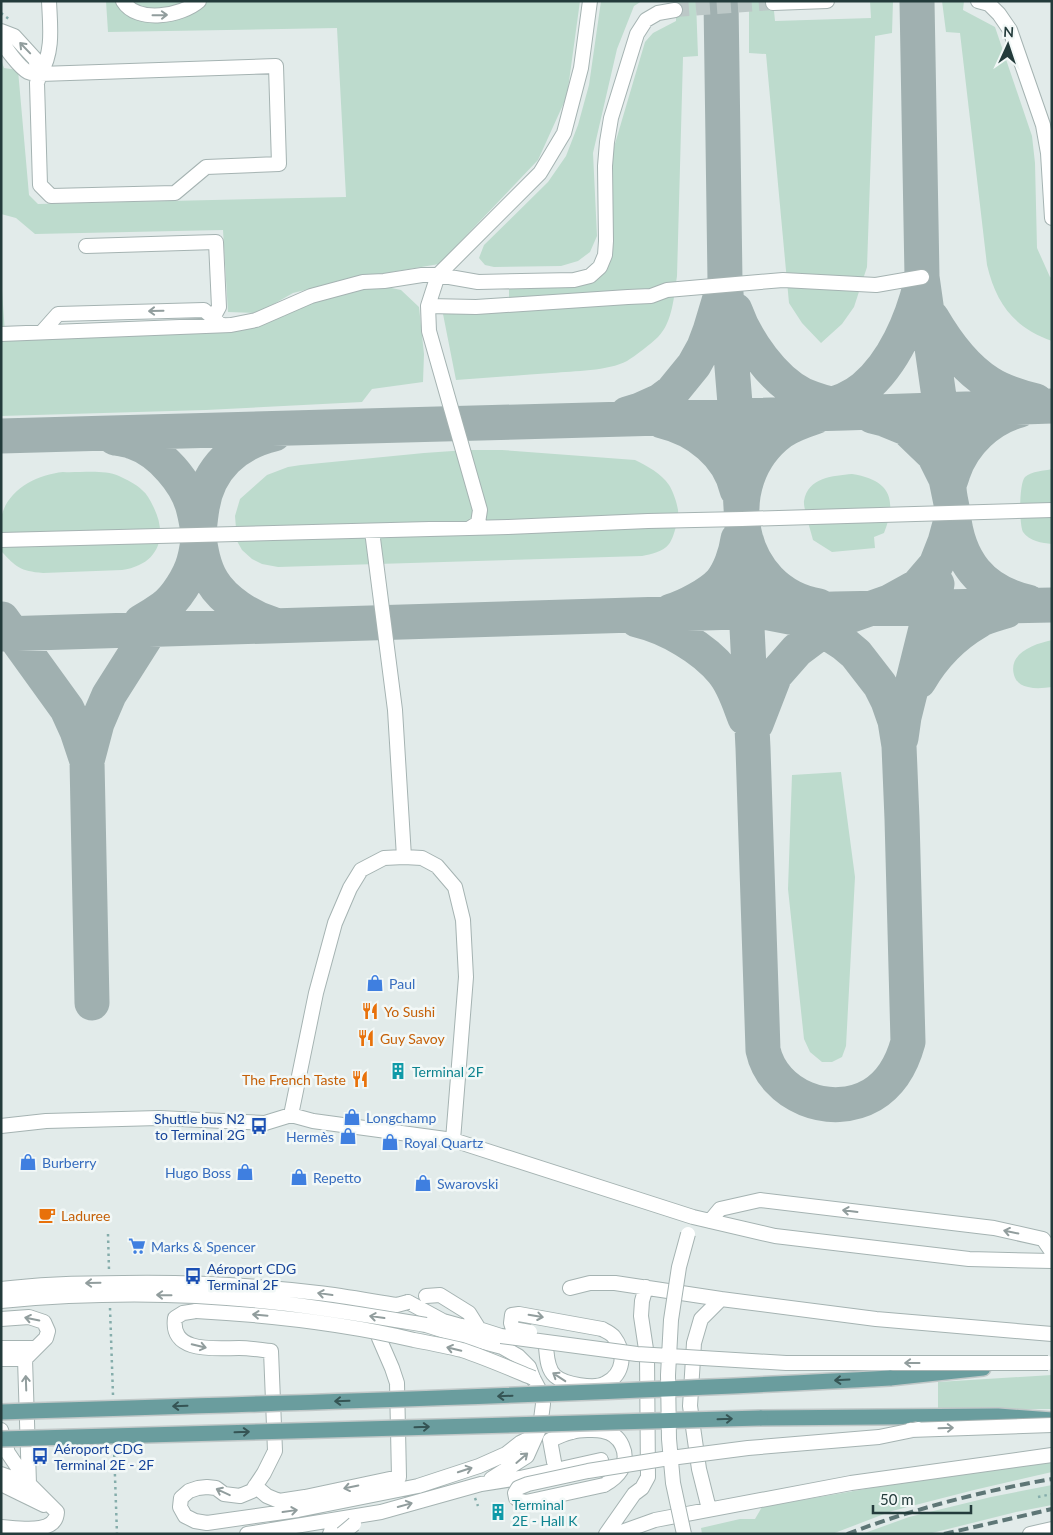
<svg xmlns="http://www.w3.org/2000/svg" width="1053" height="1535" font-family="Lato,sans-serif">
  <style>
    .green { fill: #bddbcd }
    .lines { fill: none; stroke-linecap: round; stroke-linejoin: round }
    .taxiway { stroke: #a0b0b0; stroke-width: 35 }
    .minor-tunnel { stroke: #bcc8c7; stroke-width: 14; stroke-dasharray: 14 7; stroke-linecap: butt }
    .minor-casing { stroke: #a5b3b2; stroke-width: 16 }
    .major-casing { stroke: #c1c8c8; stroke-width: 18 }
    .path { stroke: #85adab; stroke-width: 2.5; stroke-dasharray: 2.5 4; stroke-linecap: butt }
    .minor { stroke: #fff; stroke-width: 14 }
    .major { stroke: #6a9d9e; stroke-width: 15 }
    .rail { stroke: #5e7676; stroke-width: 4; stroke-dasharray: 10 5; stroke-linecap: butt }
    .minor-bridge-casing { stroke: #a5b3b2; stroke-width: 16; stroke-linecap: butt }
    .major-bridge-casing { stroke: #c1c8c8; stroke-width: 18; stroke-linecap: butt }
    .minor-bridge { stroke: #fff; stroke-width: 14 }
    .major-bridge { stroke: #6a9d9e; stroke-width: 15 }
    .oneway { stroke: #919d9d }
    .oneway2 { stroke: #355454 }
    .labels { text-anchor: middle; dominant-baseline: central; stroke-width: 5; stroke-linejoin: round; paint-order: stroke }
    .shop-label { font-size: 14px; fill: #366cbe; stroke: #f2f8f7; text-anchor: start }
    .food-label { font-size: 14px; fill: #c56008; stroke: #f2f8f7; text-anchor: start }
    .culture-label { font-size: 14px; fill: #0d838f; stroke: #f2f8f7; text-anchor: start }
    .transit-label { font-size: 14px; fill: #164399; stroke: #f2f8f7; text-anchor: start }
  </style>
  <rect width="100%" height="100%" fill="#e2ebea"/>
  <path class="green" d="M106,1H580L567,96L538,160L439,264L345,280L293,293L258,313L228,312L223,230L35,234L16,218L1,214V59L4,68L18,70L29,195L38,204L346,197L337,28L108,32Z
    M601,1H642L634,6L617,49L593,153L597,236L590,252L578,261L561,266L494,267L485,265L479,258L484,245L548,182L566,156L578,125L589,85Z
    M676,1H696L698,56L683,57L677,276C674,295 673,322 658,337C651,344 635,356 627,361C608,371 574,371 552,373C520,375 488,378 456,380L443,314L509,311V282L574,280L600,267L609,164L645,42L653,33L676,21Z
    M749,1H773L775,21L871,18L870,1H893L892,33L875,36L867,267L854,307L842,324L821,343L802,323L789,303L766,54L749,53Z
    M942,1H964L963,10L995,27L1032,136L1035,163L1037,248L1050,277L1052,278V341C1014,328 996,303 987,265L960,33L946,32Z
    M1,277L5,333L231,325L363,282L401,290L419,307L424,354L423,382L372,389L362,402L206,410L1,416Z
    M467,450H502L635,460C647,466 661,473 669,485C673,491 677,503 678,510C679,517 674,538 669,544C663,552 651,554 642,556L278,567L262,564L252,559L242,550L237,541L235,516L240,499L267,475L288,467L301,465L424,453Z
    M1052,469V544C1042,543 1029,541 1023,532C1019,524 1019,483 1025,477C1032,471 1044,471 1052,469Z
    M63,472C80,473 103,469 119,476C127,480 136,484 142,490C147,494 150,500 153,506C169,537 158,565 122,570L43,573C20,571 16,567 1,551C1,541 0,529 1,519C6,490 36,475 63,472Z
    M852,474C889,480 898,498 884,533L874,537L875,548L832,552L813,540C811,532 803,507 804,501C808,477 833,476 852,474Z
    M1052,640V687C1044,688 1036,689 1028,687C1021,686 1016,682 1014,675C1008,653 1034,644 1052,640Z
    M841,772L855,877L846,1046L842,1057L832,1062H822L810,1052L804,1039L788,889L792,775Z
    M1052,1375V1409L938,1410V1382Z
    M1052,1462V1472L974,1490L892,1511L832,1534H702L701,1528L740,1519H755L762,1507L917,1480Z
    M1052,1485V1505L1016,1512L928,1534H862L909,1517L991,1497Z"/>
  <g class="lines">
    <path class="taxiway" d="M917,1L922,277L944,432
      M725,281L736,416L741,507L753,748L763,1050C773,1096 831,1119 872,1095C892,1083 902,1064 908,1042L902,819L899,746L895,721L888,701L880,685L856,654L843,643L823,630L795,618L763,612
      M735,310C746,341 773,380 803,395C815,400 828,404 840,406
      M932,318C946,342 965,368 989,383C1003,392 1020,397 1036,401
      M822,407C836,404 852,398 864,388C894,363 912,320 921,283
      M1020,410C989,418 963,443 953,473C952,477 949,483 949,487C949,496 952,505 953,513C958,561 981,591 1028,602
      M627,414L640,410L660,401L672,392L694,365L704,347L710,331L725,281L721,1
      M815,417C803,421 791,425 781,432C715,481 736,592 819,606
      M662,421C696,429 729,454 737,490
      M1,436L845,413L1052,406
      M115,438C121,439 128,440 133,442C160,451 188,483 194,511C200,534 199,559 212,581C224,601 250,617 272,624
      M671,611C685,607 710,594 721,582C730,571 736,553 738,539
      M2,619L67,709L77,731L87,761
      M637,620C667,627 704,648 723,672C734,685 739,703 745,718
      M141,622C148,618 156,613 163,608C176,599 190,576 194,561C199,544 199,525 202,508C208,468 236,443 274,434
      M1,634L835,609L1052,605
      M919,681C933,657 953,636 977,622C985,616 997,614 1006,611
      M756,724L775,675L797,650L829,626L849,616L889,602L918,586L936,565L945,542L953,513L946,479L934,455L906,428L884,419L872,416
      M901,738L904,717L937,584
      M92,1003L87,761L97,723L109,695L161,613"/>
    <path class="minor-tunnel" d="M675,10L773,3"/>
    <g class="minor-casing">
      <path id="minor" d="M123,1C137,24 182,16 199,1
        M978,1L989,4L999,14L1010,30L1043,125L1048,153L1052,218
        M773,3L827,1
        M1,31L14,36L35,59L40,74L37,83L40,185L51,196L175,193L206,167L279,164L276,66L40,74C54,52 50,25 49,1
        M1,39C4,47 20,68 28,72C32,74 36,73 40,74
        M86,246L216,242L219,307L213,318
        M428,306L476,307L628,297L651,296L667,290L783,280L876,285L922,277
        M42,332L58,314L204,310L220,324
        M1,334L231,325L256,320L311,296L363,282L384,281L422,275H438L540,173L564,133L581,68L590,1
        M470,528L478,523L480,510L429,331L428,306L438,275L478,282L574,280L590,276L600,267L605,255L606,241L605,166L607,142L611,118L637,34L646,20L658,13L675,10
        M372,531L395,710L404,857
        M1,540L508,527L648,521L742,519L1052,510
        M291,1115L316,993L335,923L350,888L361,870L384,858L404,857L422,858L437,866L455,887L463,920L466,977L453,1140
        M1,1126L46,1121L159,1118L265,1123L291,1115L313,1121L453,1140L693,1217L775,1236L969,1259L1052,1261
        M710,1221L720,1209L760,1200L994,1228L1043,1239L1052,1252
        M570,1288L590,1283H615L721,1299
        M426,1296L440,1295L469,1313L479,1329
        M408,1302L443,1321L461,1326L479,1329L501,1336
        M196,1311L183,1313L175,1318C170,1354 216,1348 239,1348C250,1348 261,1350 271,1351L275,1451L264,1473L252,1491L240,1496L224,1494L216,1488L207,1487L198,1488L189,1491L181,1498L180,1507L185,1516L195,1521L207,1523L298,1510L418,1486L479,1466L506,1454L520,1443L536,1435
        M1,1319L29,1317L44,1322L48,1331L46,1338L25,1359H1
        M426,1325L457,1335L502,1347L518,1356L529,1367L533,1378L542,1395L543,1404L540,1427L527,1456L491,1479
        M546,1347C547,1356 547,1369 555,1376C564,1384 595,1390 606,1383C624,1374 626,1353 614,1337C612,1334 606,1331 602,1329
        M1,1348H36
        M25,1359L29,1484
        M1,1430L8,1453L29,1484L57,1512C56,1535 19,1528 1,1527
        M554,1462L550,1440C557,1438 564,1433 572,1432C578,1430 596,1429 603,1431C621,1434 630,1454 621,1470C617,1477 611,1481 604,1485
        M1,1474L29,1484
        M1,1484L44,1505
        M255,1486L267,1496L279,1501L305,1497L399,1477L397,1383L392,1368L379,1338
        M709,1509L699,1469L690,1406L694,1343L701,1319L721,1299L876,1319L1052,1334
        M247,1534L381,1512L481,1484L520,1478L601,1460
        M330,1534L333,1527
        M606,1534L634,1494L642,1488L648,1477L647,1356L641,1316L642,1301L646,1287
        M616,1534L655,1520L851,1483L1052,1455
        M1030,1534L1052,1529"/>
    </g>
    <g class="major-casing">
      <path id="major" d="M890,1378L983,1368
        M760,1418L998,1416L1052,1420"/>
    </g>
    <path class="path" d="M1,13L9,19
      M108,1234L109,1270
      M110,1308L113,1395
      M114,1448L117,1534
      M1038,1497L1052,1494
      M475,1498L478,1506"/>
    <use href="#minor" class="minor"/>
    <use href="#major" class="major"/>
    <path class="rail" d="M847,1534C913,1509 982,1491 1052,1479
      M944,1534L1052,1509"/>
    <g class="minor-bridge-casing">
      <path id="minor-bridge" d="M1,1289C42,1284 83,1283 123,1283C188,1282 253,1285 318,1293C344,1296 371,1301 397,1305L408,1302
        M1,1301C87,1293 174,1292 260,1301C315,1306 371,1316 426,1325
        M196,1311C270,1315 342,1323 414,1340C430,1343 446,1346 462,1350C486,1358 509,1368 533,1378
        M530,1332L513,1329L511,1323L512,1315L519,1314L602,1329
        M501,1336L637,1354L786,1363H1048
        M910,1430L1052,1425
        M604,1485L526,1502L520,1501L516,1498L515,1493L518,1488L528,1484L588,1471L663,1459L748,1448L879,1437L918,1429
        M342,1534L354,1524
        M684,1534L673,1483L669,1439L668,1375L671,1320L679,1267L688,1234"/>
    </g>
    <g class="major-bridge-casing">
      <path id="major-bridge" d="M1,1412C298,1403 594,1394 890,1378
        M1,1439L760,1418"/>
    </g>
    <use href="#minor-bridge" class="minor-bridge"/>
    <use href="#major-bridge" class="major-bridge"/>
  </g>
  <defs><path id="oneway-shaft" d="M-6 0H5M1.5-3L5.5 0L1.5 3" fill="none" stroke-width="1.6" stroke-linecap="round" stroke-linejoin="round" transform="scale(1.25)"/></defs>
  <g class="oneway">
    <use href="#oneway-shaft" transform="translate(160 15) rotate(-1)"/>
    <use href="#oneway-shaft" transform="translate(25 48) rotate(-134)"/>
    <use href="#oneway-shaft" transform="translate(156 311) rotate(179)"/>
    <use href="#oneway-shaft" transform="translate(850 1211) rotate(-173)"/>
    <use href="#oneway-shaft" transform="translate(1011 1232) rotate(-168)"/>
    <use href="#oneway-shaft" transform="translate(93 1283) rotate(179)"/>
    <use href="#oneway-shaft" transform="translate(325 1294) rotate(-172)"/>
    <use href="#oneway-shaft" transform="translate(164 1295) rotate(-179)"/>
    <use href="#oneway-shaft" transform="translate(260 1315) rotate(-175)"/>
    <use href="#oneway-shaft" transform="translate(536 1316) rotate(9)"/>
    <use href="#oneway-shaft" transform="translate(377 1317) rotate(-172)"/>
    <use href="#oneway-shaft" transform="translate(32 1319) rotate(-168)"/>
    <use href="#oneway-shaft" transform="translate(199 1346) rotate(14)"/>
    <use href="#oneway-shaft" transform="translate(454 1349) rotate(-167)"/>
    <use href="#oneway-shaft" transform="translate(912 1363) rotate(180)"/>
    <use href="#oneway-shaft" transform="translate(559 1377) rotate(-147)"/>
    <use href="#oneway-shaft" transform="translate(26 1383) rotate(-92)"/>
    <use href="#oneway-shaft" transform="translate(946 1428) rotate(-2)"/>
    <use href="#oneway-shaft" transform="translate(522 1458) rotate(-41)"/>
    <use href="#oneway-shaft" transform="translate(465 1470) rotate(-18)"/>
    <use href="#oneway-shaft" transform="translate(351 1487) rotate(168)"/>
    <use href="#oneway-shaft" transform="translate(223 1492) rotate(-155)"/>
    <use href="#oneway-shaft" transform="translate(405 1505) rotate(-15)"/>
    <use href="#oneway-shaft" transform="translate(290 1511) rotate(-8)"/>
  </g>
  <g class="oneway2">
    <use href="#oneway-shaft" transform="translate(842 1380) rotate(177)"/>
    <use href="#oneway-shaft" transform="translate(505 1396) rotate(178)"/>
    <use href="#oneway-shaft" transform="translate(342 1401) rotate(178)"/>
    <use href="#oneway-shaft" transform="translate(180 1406) rotate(178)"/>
    <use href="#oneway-shaft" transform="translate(725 1419) rotate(-2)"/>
    <use href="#oneway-shaft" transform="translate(422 1427) rotate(-2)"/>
    <use href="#oneway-shaft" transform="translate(242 1432) rotate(-2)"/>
  </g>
  <defs>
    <g id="shop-bare" transform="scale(1.35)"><path d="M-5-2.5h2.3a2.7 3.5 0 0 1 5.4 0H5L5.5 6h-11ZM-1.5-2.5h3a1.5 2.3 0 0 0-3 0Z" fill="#3f7fe0" stroke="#f2f8f7" stroke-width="2.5" paint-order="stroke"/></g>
    <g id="restaurant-bare" transform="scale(1.35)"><path d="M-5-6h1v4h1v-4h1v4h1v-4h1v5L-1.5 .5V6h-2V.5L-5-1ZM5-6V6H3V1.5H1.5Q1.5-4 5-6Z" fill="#e8710a" stroke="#f2f8f7" stroke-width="2.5" paint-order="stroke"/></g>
    <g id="building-bare" transform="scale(1.35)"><path d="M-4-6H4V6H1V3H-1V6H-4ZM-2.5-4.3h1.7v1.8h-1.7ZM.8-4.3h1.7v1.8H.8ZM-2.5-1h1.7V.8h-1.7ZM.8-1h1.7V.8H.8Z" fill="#0f9aa8" stroke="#f2f8f7" stroke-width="2.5" paint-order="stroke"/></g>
    <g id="bus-bare" transform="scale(1.35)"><path d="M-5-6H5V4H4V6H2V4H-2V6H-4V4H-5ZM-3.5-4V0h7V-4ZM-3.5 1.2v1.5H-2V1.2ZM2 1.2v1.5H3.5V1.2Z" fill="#1a4fb4" stroke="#f2f8f7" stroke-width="2.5" paint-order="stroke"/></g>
    <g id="cafe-bare" transform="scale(1.35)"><path d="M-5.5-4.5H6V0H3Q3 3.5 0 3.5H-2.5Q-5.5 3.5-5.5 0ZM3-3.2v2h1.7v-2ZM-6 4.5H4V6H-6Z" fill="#e8710a" stroke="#f2f8f7" stroke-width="2.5" paint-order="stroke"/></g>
    <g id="supermarket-bare" transform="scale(1.35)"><path d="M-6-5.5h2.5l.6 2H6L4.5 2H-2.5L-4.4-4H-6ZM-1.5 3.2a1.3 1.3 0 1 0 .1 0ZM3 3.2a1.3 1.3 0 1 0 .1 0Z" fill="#3f7fe0" stroke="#f2f8f7" stroke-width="2.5" paint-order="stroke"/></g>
  </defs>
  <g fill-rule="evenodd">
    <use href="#shop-bare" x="375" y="983"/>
    <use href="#restaurant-bare" x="370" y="1011"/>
    <use href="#restaurant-bare" x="366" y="1038"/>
    <use href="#building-bare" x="398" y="1071"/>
    <use href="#restaurant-bare" x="360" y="1079"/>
    <use href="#shop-bare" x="352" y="1117"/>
    <use href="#bus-bare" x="259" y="1126"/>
    <use href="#shop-bare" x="348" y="1136"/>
    <use href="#shop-bare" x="390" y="1142"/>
    <use href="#shop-bare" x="28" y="1162"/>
    <use href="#shop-bare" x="245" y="1172"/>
    <use href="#shop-bare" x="299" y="1177"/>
    <use href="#shop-bare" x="423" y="1183"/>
    <use href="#cafe-bare" x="47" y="1215"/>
    <use href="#supermarket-bare" x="137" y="1246"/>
    <use href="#bus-bare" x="193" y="1276"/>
    <use href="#bus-bare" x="40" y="1456"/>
    <use href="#building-bare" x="498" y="1512"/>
  </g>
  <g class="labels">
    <g class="shop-label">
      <text x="389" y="983">Paul</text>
      <text x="366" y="1117">Longchamp</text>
      <text x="334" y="1136" text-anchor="end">Hermès</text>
      <text x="404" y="1142">Royal Quartz</text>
      <text x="42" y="1162">Burberry</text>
      <text x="231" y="1172" text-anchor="end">Hugo Boss</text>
      <text x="313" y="1177">Repetto</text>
      <text x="437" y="1183">Swarovski</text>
      <text x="151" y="1246">Marks &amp; Spencer</text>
    </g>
    <g class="food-label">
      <text x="384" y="1011">Yo Sushi</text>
      <text x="380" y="1038">Guy Savoy</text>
      <text x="346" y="1079" text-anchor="end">The French Taste</text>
      <text x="61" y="1215">Laduree</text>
    </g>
    <g class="culture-label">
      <text x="412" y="1071">Terminal 2F</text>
      <text x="512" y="1504">Terminal<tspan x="512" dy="16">2E - Hall K</tspan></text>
    </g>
    <g class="transit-label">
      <text x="245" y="1118" text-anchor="end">Shuttle bus N2<tspan x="245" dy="16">to Terminal 2G</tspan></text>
      <text x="207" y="1268">Aéroport CDG<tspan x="207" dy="16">Terminal 2F</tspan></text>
      <text x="54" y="1448">Aéroport CDG<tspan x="54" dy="16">Terminal 2E - 2F</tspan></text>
    </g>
  </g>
  <rect width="1053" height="1535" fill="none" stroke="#233b3b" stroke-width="5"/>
  <g transform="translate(1008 45) rotate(3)" stroke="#f2f8f7" stroke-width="4" paint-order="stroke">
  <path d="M0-4L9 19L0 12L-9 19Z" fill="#233b3b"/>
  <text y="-8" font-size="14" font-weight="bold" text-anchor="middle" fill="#233b3b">N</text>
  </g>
  <path d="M873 1505v8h98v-8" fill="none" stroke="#233b3b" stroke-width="2.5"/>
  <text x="880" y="1505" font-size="15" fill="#233b3b" stroke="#f2f8f7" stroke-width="4" paint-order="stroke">50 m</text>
</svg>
